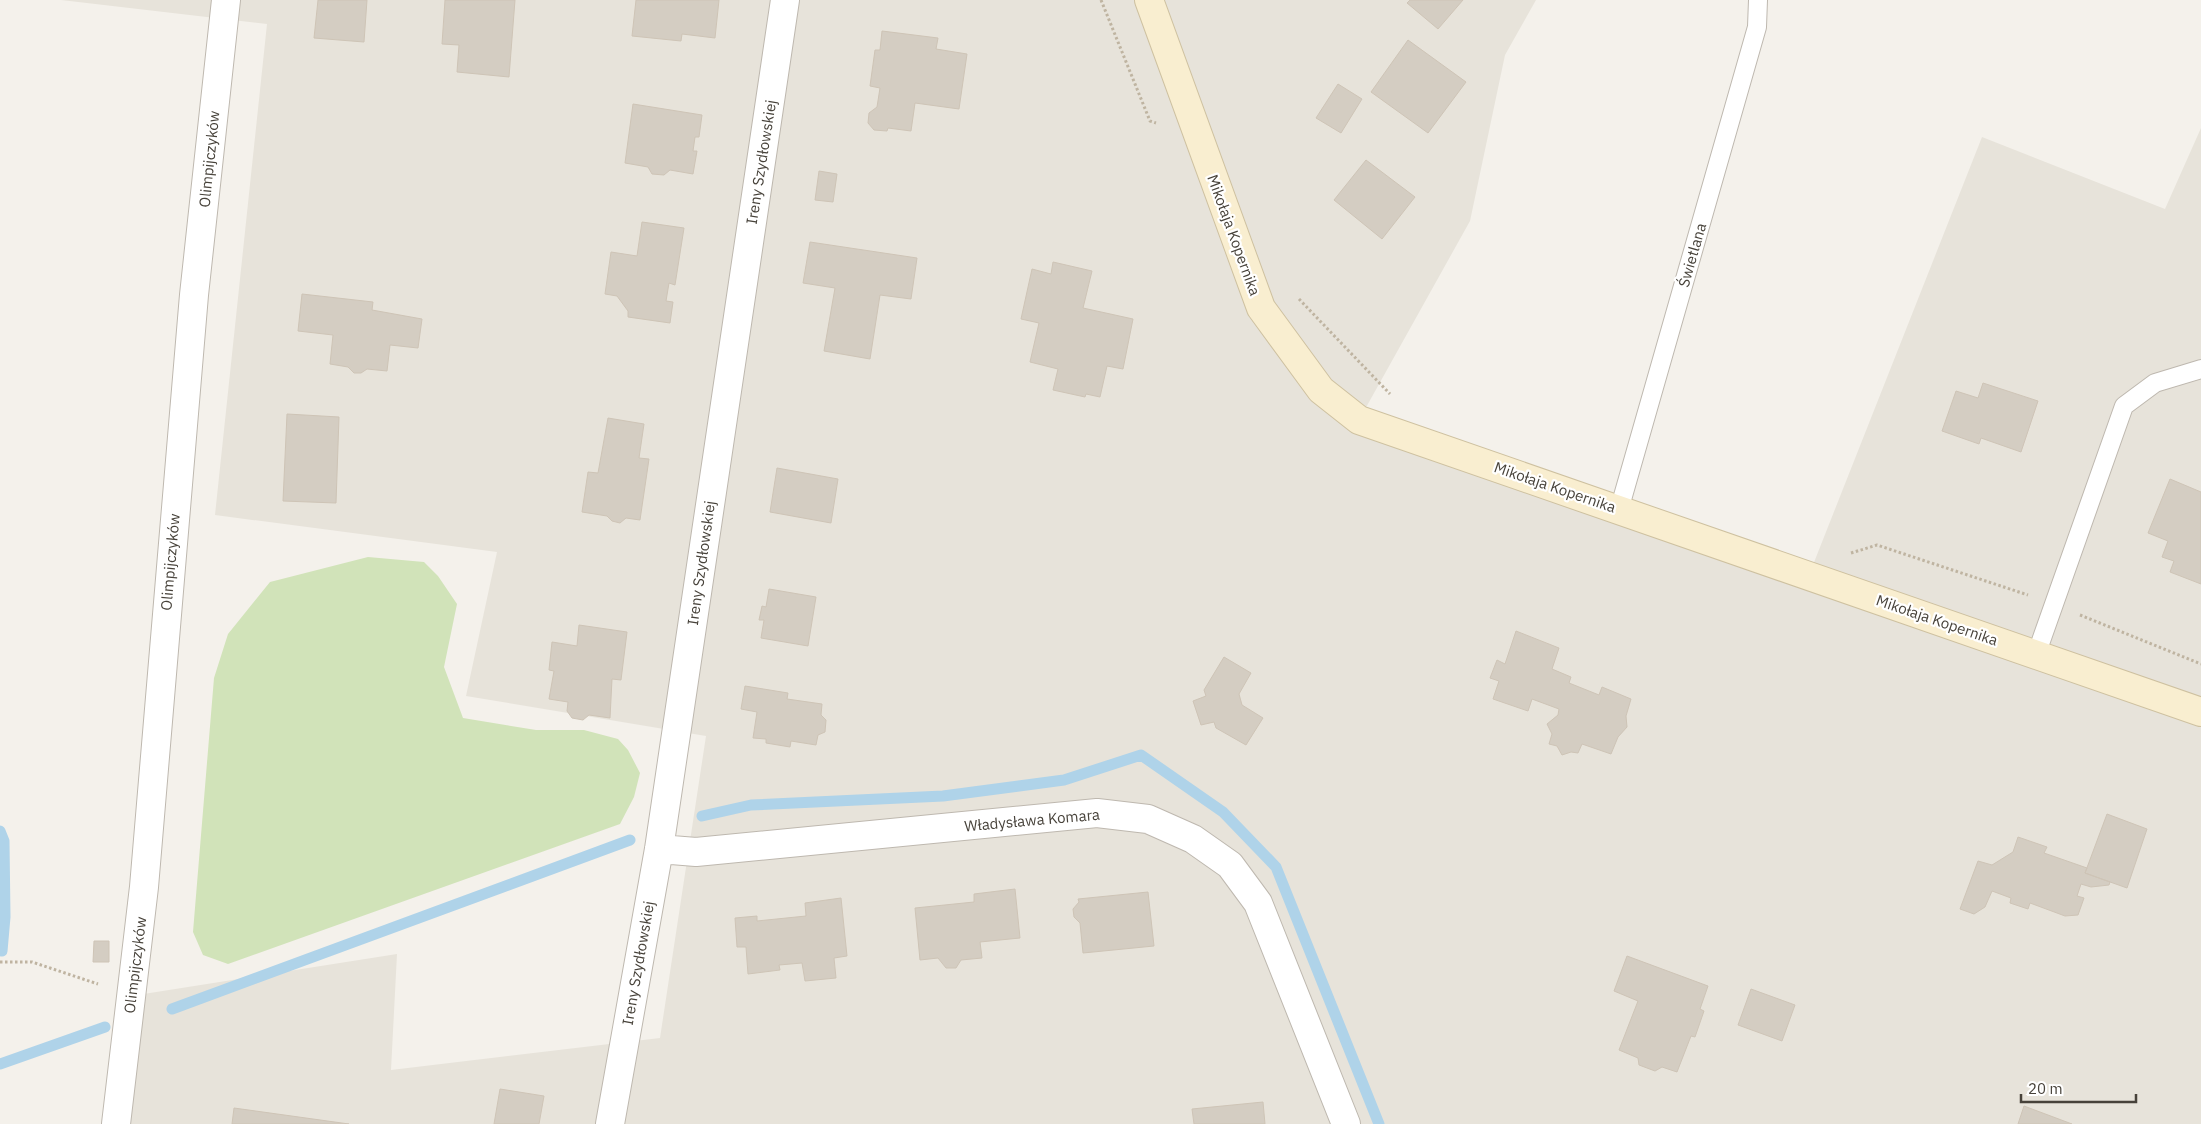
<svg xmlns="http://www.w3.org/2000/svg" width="2201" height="1124" font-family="'IBM Plex Sans',sans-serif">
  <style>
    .residential { fill: #e7e3da }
    .green { fill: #d1e3b9 }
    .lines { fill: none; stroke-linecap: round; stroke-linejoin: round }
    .stream { stroke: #afd3e9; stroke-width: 11 }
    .building { fill: #d4cdc2; stroke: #cec4b6 }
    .lane-casing { stroke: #beb8af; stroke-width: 20 }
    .street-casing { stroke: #beb8af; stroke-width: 30 }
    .secondary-casing { stroke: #cec1a0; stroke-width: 30 }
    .path { stroke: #bfb4a1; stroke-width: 3; stroke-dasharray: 2.5 2.5; stroke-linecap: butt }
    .lane { stroke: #fff; stroke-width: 18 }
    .street { stroke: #fff; stroke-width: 28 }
    .secondary { stroke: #f9eed0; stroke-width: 28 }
    .labels { text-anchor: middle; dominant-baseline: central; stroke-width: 4.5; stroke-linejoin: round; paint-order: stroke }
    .street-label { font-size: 15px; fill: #47423a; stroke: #fff }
  </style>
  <rect width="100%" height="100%" fill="#f4f1eb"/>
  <path class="residential" d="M61,0H1536L1505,55L1470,221L1359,420L1809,575L1982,137L2165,209L2201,128V1124H116L131,996L397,954L391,1070L660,1038L706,736L466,696L497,552L215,515L267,24Z"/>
  <path class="green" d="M368,557L424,562L438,576L457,604L444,667L463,718L536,730H584L618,739L628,750L640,773L634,797L620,824L228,964L203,955L193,932L214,678L228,634L270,582Z"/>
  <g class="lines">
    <path class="stream" d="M702,816L751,805L943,796L1064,780L1141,755L1223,812L1276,867L1379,1124
      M0,831L4,841L5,917L2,951
      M172,1009L630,840
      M0,1064L105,1027"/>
  </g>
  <path class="building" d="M318,0H367L364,42L314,38Z
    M445,0H515L509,77L457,72L459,45L442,44Z
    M636,0H719L715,38L682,34L681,41L632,36Z
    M1410,0H1463L1438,29L1407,3Z
    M882,31L938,38L936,49L967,54L959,109L915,103L911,131L888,128L887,131L874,130L868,123L869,113L877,107L880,88L870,86L875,50H880Z
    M1408,40L1466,82L1428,133L1371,92Z
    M1338,84L1362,99L1341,133L1316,118Z
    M633,104L702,115L699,137H695L693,151H697L693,174L670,170L664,175L652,174L648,167L625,163Z
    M1366,160L1415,197L1382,239L1334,200Z
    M819,171L837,174L833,202L815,200Z
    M642,222L684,228L675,285L669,283L666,301L673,302L670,323L628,317V311L617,296L605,294L611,252L637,256Z
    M810,242L917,258L911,299L880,295L870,359L824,351L835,288L803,283Z
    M1053,262L1092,271L1083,308L1133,319L1123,369L1107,366L1100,397L1086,394L1085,397L1053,390L1058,369L1030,362L1039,323L1021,319L1032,269L1051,274Z
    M302,294L373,302L372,310L422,319L418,348L390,345L387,371L367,369L361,373H354L348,367L330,364L333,335L298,331Z
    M1983,383L2038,401L2021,452L1981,438L1979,444L1942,431L1956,391L1978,398Z
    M287,414L339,417L336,503L283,501Z
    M608,418L644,424L639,458L649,459L640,520L626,518L620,523L612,521L607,516L582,512L588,472L598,473Z
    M777,468L838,479L831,523L770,512Z
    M2170,479L2201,492V584L2170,572L2174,561L2162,557L2168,541L2148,533Z
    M769,589L816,597L808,646L761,638L764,620H759L762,606L766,607Z
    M579,625L627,632L621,680L612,679L610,718L589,715L583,720L572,718L567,711L568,702L549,699L554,671L549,670L552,642L577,646Z
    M1516,631L1559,648L1552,669L1571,677L1569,683L1599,695L1602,687L1631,699L1626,716L1627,727L1618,737L1611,754L1582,744L1578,753L1571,752L1562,755L1557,746L1549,744L1552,734L1547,724L1558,715L1559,709L1532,699L1528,711L1493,699L1499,681L1490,678L1497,660L1505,664Z
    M1224,657L1251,673L1239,694L1242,705L1263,718L1246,745L1216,728L1214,722L1201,725L1193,701L1206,696L1204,690Z
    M745,686L788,693L787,699L822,704L821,715L826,720L825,732L818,735L816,745L791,741L790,747L766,743V739L753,738L757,712L741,709Z
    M2107,814L2147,829L2127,888L2085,873Z
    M2018,837L2047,847L2044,853L2087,868L2085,873L2110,882L2109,885L2091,887L2081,884L2077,896L2084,898L2078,915L2065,916L2030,903L2028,909L2010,903L2011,898L1992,891L1985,907L1974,914L1960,909L1978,861L1992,865L2013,852Z
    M1015,889L1020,938L980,942L982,958L961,960L956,968H946L938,958L920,960L915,908L974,902V894Z
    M1148,892L1154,946L1083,953L1080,923L1074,917L1073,909L1079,902L1078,899Z
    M841,898L847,956L834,958L836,978L805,981L802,963L779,965L780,970L748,974L746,947H737L735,918L757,916V921L806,916L805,903Z
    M94,941H109V962H93Z
    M1627,956L1708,986L1700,1009L1704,1011L1695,1037L1691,1036L1677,1072L1662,1067L1655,1071L1639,1065L1638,1058L1619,1050L1638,1001L1614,991Z
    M1751,989L1795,1005L1782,1041L1738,1025Z
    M500,1089L544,1096L539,1124H494Z
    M1263,1102L1265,1124H1194L1192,1109Z
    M2024,1106L2072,1124H2018Z
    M234,1108L349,1124H232Z"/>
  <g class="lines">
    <g class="lane-casing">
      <path id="lane" d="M1619,510L1757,27L1758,0
        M2036,655L2124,406L2155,383L2201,369"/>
    </g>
    <g class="street-casing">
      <path id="street" d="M659,849L696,852L1097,813L1148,819L1193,839L1230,865L1258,903L1346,1124
        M116,1124L144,887L194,295L226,0
        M610,1124L659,849L785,0"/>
    </g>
    <g class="secondary-casing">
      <path id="secondary" d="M1149,0L1261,308L1321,390L1359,420L2201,712"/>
    </g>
    <path class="path" d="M1101,0L1150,121L1156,123
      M1299,299L1390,394
      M1851,553L1877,545L2028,595
      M2080,615L2201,664
      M0,962H32L98,984"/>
    <use href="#lane" class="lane"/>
    <use href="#street" class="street"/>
    <use href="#secondary" class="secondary"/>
  </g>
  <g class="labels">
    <g class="street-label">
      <text transform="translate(209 159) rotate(-84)">Olimpijczyków</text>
      <text transform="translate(761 162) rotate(-81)">Ireny Szydłowskiej</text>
      <text transform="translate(1234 235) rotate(70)">Mikołaja Kopernika</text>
      <text transform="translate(1692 255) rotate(-74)">Świetlana</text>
      <text transform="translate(1555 487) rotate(19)">Mikołaja Kopernika</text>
      <text transform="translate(170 562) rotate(-85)">Olimpijczyków</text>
      <text transform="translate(701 563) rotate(-82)">Ireny Szydłowskiej</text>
      <text transform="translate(1937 620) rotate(19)">Mikołaja Kopernika</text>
      <text transform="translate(1032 820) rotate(-5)">Władysława Komara</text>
      <text transform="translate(638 963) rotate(-80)">Ireny Szydłowskiej</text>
      <text transform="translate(135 965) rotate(-83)">Olimpijczyków</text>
    </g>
  </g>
  <path d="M2021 1094v8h115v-8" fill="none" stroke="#47423a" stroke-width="2.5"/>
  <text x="2028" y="1094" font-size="15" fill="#47423a" stroke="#ffffff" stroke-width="4" paint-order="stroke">20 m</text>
</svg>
